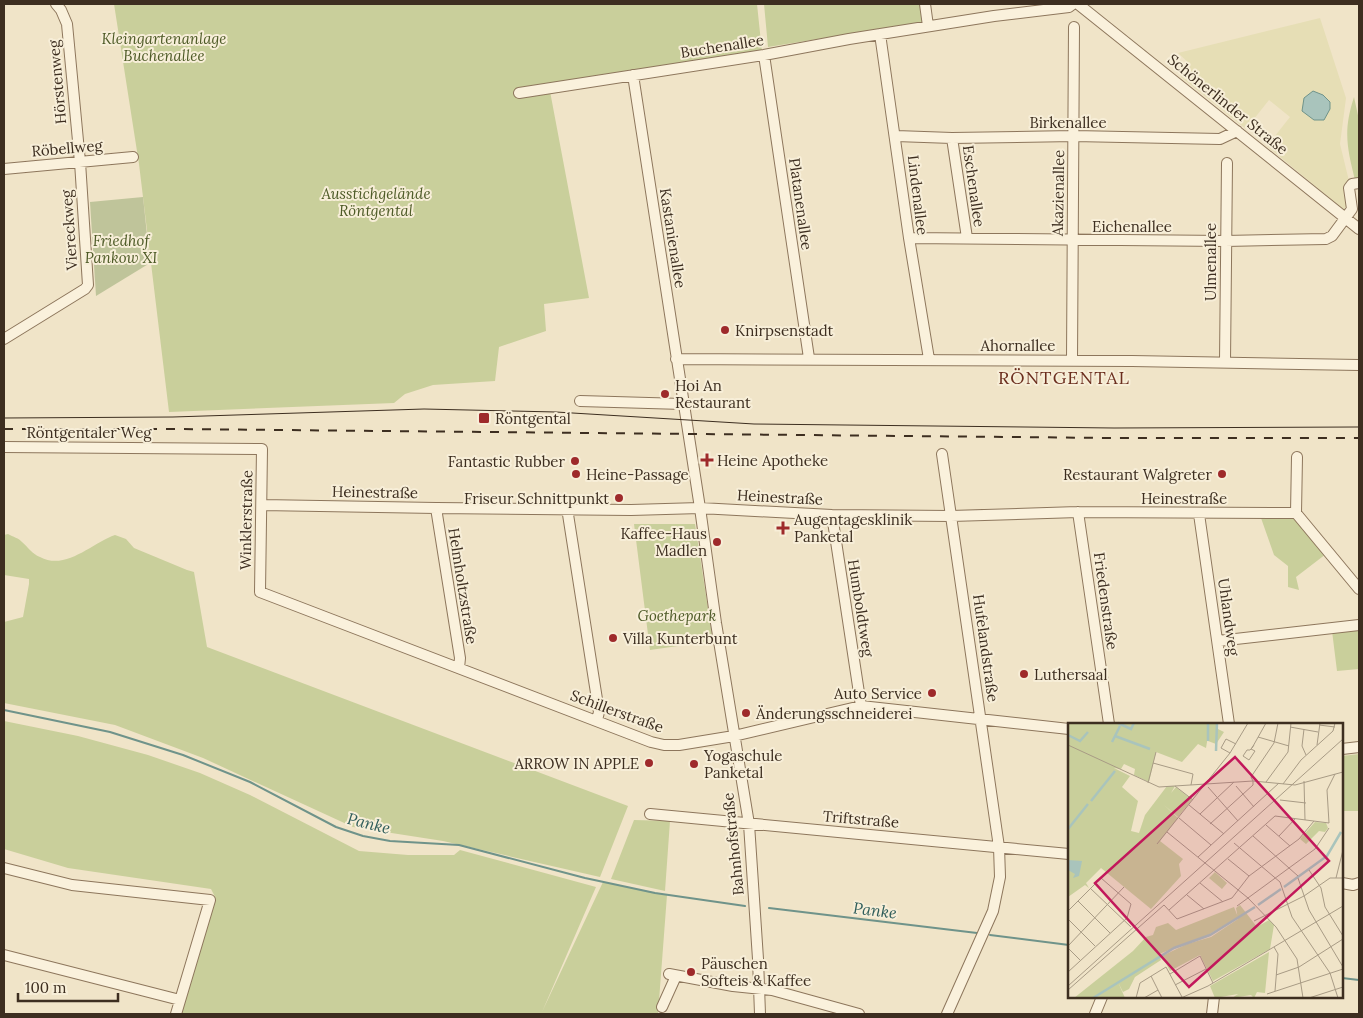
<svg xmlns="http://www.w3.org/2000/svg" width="1363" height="1018" font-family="Lora,serif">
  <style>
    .farmland { fill: #e6deb5 }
    .green { fill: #c9cf9b }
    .cemetery { fill: #bfc49a }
    .water { fill: #a9c4bc; stroke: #6f938a }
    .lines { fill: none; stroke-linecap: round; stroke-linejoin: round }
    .stream { stroke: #6f938a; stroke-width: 2 }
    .minor-casing { stroke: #8d765c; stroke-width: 12 }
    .minor { stroke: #faf1dc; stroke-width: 10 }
    .tram { stroke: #3d2e20; stroke-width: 1 }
    .rail { stroke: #3d2e20; stroke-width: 2; stroke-dasharray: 9 9; stroke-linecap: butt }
    .poi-dot { fill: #9e2a2b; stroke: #f7eed8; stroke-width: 2 }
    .labels { text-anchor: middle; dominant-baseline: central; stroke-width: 4; stroke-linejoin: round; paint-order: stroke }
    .park-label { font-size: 15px; font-style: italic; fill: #4d5a26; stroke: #f7eed8 }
    .street-label { font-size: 15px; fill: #3d2e20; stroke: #f7eed8 }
    .poi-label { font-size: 15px; fill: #3d2e20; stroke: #f7eed8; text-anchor: start }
    .water-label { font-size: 16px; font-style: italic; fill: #2f5d5a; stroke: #f7eed8 }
    .quarter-label { font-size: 18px; letter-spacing: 1px; fill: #6b2e1e; stroke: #f7eed8 }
    .inset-river { fill: none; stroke: #a9c4bc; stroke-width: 2.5 }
    .inset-road { fill: none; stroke: #a89b85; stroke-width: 1 }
    .view { fill: #c2185b; fill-opacity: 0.15; stroke: #c2185b; stroke-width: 2.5 }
    .inset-edge { fill: none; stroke: #3d2e20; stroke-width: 2.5 }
  </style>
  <rect width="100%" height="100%" fill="#f0e4c8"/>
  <path class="farmland" d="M1320,18L1346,98L1340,144L1349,181L1348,204L1344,210L1267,146L1290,117L1269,100L1246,129L1181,77L1191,65L1178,53Z"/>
  <path class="green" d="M114,4H757L762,52L549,86L589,298L544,304L546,331L499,347L495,381L433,385L405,394L394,403L169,412L139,164Z
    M764,4H921L924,22L768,47Z
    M1354,97L1359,120V179L1355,180C1347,147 1343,131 1354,97Z
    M1295,516L1326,554L1296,577L1299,590L1288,587V566L1274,555L1261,518Z
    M634,524H695L713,641L650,650Z
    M8,534C13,537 19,538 22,542C28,547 32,554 40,557C66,571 92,543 115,535L126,539L134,548L187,570L194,572L207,647L628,806L600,877L443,841L353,827L203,758L115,725L4,703V622L23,617L29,584V579L4,575V535Z
    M1359,628V669L1337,671L1332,631Z
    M4,721L78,736L148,755L200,773L250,795L359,851L408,855H454L460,850L596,887L542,1012L603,882L667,895L658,1014H181L215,897L211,889L68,868L4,849Z
    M1359,754V811H1342V756Z
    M634,820L670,821L665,891L611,879Z"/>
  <path class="cemetery" d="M143,197L150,263L96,296L90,202Z"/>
  <path class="water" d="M1313,91L1323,95L1330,102V109L1324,120H1314L1302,111L1304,98Z"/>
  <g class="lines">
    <path class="stream" d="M4,710L110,732L183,755L250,782L336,827L363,836L390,841L459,845L585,878L655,893L745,906
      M769,908L977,933
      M990,935L1069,945
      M1342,978L1359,980"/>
    <g class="minor-casing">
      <path id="minor" d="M925,4L928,26
        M1078,4L1359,229
        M880,34L909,238L929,359
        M764,55L809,358
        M633,75L700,508L716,623L749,824L758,959L760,1014
        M519,93L764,55L849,39L994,16L1069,7L1073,4
        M896,136L952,138L1074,136L1220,139L1237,131
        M952,138L967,238
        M4,169L133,157
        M909,238L1225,241L1326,239L1332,236L1352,209L1349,188L1352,184L1359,183
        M4,339L85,289L88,285L80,162L67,24L61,10L56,4
        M676,359L1132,361L1359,365
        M1072,360L1074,27
        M1225,362L1227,163
        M580,401L683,404
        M4,447L262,449L260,592L651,742L664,745H679L734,736L861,706L1069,729
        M942,454L999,847L1000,877L993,911L947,1014
        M262,505L436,508L631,510L700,508L832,515L951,516L1078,512L1296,513L1359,589
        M436,508L460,658L459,668
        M567,508L599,712L597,720
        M1078,512L1109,724
        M1296,513L1297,457
        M1199,514L1229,724
        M832,515L861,706
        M1218,641L1359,625
        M1342,749L1359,747
        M650,814L1069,854
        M4,868L72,885L210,900L176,1014
        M1342,883L1353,885L1359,883
        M4,955L180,1000
        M669,974L733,986L772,990L859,1014
        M662,1007L676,976
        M1095,1014L1102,997
        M1212,1014L1214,997"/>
    </g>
    <use href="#minor" class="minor"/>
    <path class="tram" d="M4,418L173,417L424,409L556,412L754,424L1114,428L1359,427"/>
    <path class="rail" d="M4,429H175L1114,438H1359"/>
  </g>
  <g class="poi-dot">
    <circle cx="725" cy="330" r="5"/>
    <circle cx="665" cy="394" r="5"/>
    <rect x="478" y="412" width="12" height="12" rx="2.5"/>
    <path d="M704.5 452.5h5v5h5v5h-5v5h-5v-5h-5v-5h5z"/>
    <circle cx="575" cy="461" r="5"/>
    <circle cx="576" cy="474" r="5"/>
    <circle cx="1222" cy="474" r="5"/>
    <circle cx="619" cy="498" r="5"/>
    <path d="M780.5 520.5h5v5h5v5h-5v5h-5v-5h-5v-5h5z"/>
    <circle cx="717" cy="542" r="5"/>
    <circle cx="613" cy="638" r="5"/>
    <circle cx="1024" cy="674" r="5"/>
    <circle cx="932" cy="693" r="5"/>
    <circle cx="746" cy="713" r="5"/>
    <circle cx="649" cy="763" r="5"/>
    <circle cx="694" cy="764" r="5"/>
    <circle cx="691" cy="972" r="5"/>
  </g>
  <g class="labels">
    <g class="park-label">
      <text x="164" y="38">Kleingartenanlage<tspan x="164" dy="17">Buchenallee</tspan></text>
      <text x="376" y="193">Ausstichgelände<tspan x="376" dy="17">Röntgental</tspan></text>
      <text x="121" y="240">Friedhof<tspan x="121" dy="17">Pankow XI</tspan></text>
      <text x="677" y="615">Goethepark</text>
    </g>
    <g class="street-label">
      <text transform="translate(722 46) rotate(-9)">Buchenallee</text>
      <text transform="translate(57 82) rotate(-95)">Hörstenweg</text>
      <text transform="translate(1228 104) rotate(39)">Schönerlinder Straße</text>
      <text x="1068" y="122">Birkenallee</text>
      <text transform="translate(67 148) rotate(-5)">Röbellweg</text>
      <text transform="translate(974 186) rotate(82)">Eschenallee</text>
      <text transform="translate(1058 193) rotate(-89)">Akazienallee</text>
      <text transform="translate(918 195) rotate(83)">Lindenallee</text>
      <text transform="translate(801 204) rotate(82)">Platanenallee</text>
      <text x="1132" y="226">Eichenallee</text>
      <text transform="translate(69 230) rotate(-94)">Viereckweg</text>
      <text transform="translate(673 238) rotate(81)">Kastanienallee</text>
      <text transform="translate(1210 262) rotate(-90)">Ulmenallee</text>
      <text x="1018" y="345">Ahornallee</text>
      <text x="89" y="432">Röntgentaler Weg</text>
      <text transform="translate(375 492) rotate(1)">Heinestraße</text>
      <text transform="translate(780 497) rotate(3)">Heinestraße</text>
      <text x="1184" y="498">Heinestraße</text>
      <text transform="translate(246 520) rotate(-89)">Winklerstraße</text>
      <text transform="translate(463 586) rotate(81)">Helmholtzstraße</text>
      <text transform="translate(1106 601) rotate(82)">Friedenstraße</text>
      <text transform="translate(861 608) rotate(81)">Humboldtweg</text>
      <text transform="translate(1229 617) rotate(82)">Uhlandweg</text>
      <text transform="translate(986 648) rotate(82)">Hufelandstraße</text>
      <text transform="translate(617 711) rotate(20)">Schillerstraße</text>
      <text transform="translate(861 819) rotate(5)">Triftstraße</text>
      <text transform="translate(733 844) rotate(-96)">Bahnhofstraße</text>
    </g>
    <g class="poi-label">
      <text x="735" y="330">Knirpsenstadt</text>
      <text x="675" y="385">Hoi An<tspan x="675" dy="17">Restaurant</tspan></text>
      <text x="495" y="418">Röntgental</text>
      <text x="717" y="460">Heine Apotheke</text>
      <text x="565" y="461" text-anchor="end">Fantastic Rubber</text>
      <text x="586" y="474">Heine-Passage</text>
      <text x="1212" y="474" text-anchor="end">Restaurant Walgreter</text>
      <text x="609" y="498" text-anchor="end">Friseur Schnittpunkt</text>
      <text x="794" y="519">Augentagesklinik<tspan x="794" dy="17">Panketal</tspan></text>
      <text x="707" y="533" text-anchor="end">Kaffee-Haus<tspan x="707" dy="17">Madlen</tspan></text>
      <text x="623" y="638">Villa Kunterbunt</text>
      <text x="1034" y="674">Luthersaal</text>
      <text x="922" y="693" text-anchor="end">Auto Service</text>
      <text x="756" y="713">Änderungsschneiderei</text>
      <text x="704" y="755">Yogaschule<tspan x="704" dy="17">Panketal</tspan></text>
      <text x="639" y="763" text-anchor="end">ARROW IN APPLE</text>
      <text x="701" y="963">Päuschen<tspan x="701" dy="17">Softeis &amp; Kaffee</tspan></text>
    </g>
    <g class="water-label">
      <text transform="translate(369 823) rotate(14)">Panke</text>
      <text transform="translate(875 910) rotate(7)">Panke</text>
    </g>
    <g class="quarter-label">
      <text x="1064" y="377">RÖNTGENTAL</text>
    </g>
  </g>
  <g transform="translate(1068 723)">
    <rect width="275" height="275" fill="#f0e4c8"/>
    <path d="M0,0H150V6L156,9L148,21L140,18V13L138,25L130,21L114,39L88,29L81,59L66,52L67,46L56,41L53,46L46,45L62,53L54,64L70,78L63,108L71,110L77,92L99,63H107L103,70L108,64L124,77L110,94L96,82L110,95L92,118L115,136L111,141L113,153L83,186L33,145L18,160L21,165L17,162L0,174ZM247,99L258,100L260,105L257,109L251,108L238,121L232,116ZM147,149L159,160L154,166L141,155ZM172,182L189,204L201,197L206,202L202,226L145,258L132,232L102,248L94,233L119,221L143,214L170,196L168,185ZM166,184L170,194L140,212L91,231L93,237L67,254L61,266L55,269L50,259L57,275H6L65,228L78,214L85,212L88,204L100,200L108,207ZM201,229L197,270L189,269L186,275L183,272L164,275L170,271L147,275L142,263Z" fill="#c9cf9b"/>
    <path d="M0,137L14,138L11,153L5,155L7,151L0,147Z" fill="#a9c4bc"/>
    <path class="inset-river" d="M50,0L63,6L66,0M0,12L12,18L20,9M47,13L82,26M140,18V0M44,19L52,3M148,28L149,0M23,78L47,48M0,106L20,81M216,164L259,133L273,109M190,182L213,166M25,275L106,225L142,212L187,184"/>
    <path class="inset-road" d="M251,2L267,4M222,4L250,9M236,6L234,23L238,32M190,14L221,23M0,22L91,64L185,58L227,62L275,49M186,22L183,26L187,28L181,37L175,33L179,27H182L184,25L198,0M249,22L252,0M162,30L153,25L158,16L168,21M85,40L125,51L123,62M185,58L183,54L206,20L210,0M236,58L237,97M198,59L220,29L223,0M80,60L88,29M215,61L233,37L265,8L267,0M107,63L125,77M168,63L186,84M140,64L170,98M212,77L238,80M121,82L156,111M132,91L166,59M111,95L143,122M261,100L259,67L267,51M142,101L185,62V58M198,102L222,123M99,109L180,175L208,204L229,236L235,275M185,113L230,153M211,113L227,96M166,120L212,159L224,194L262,250L270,275M89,121L162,30L180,0M130,134L211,60M160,136L181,153M241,147L253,165L257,184L275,213M230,155L241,187L275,244M268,155L275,127M132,160L155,179M22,165L63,204M119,172L136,186M10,178L42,210M169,183L247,126L261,105M101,187L207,93L261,100M0,188L33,155L63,181L59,195L0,249M0,196L27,223M186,198L236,173L262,155H275M0,223L56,164M206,224L210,231L207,268M0,225L12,237M102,251L132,233L145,260M208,252L231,244L275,216M83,253L94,275M107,262L138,246M0,263L275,16M0,267L96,182L109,196L164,175L181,153L231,116L246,98M199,271L275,246M68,275L72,260L98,244L114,274M76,275L90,267M113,275L140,263L275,183M241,275L275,264"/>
    <path class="view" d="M167,34L261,138L121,264L27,160Z"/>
    <rect width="275" height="275" class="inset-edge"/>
  </g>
  <rect width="1363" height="1018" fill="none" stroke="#3d2e20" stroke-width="10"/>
  <path d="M18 993v8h100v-8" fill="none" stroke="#3d2e20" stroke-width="2.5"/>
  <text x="25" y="993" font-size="15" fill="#3d2e20" stroke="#f7eed8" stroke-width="4" paint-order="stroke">100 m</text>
</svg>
